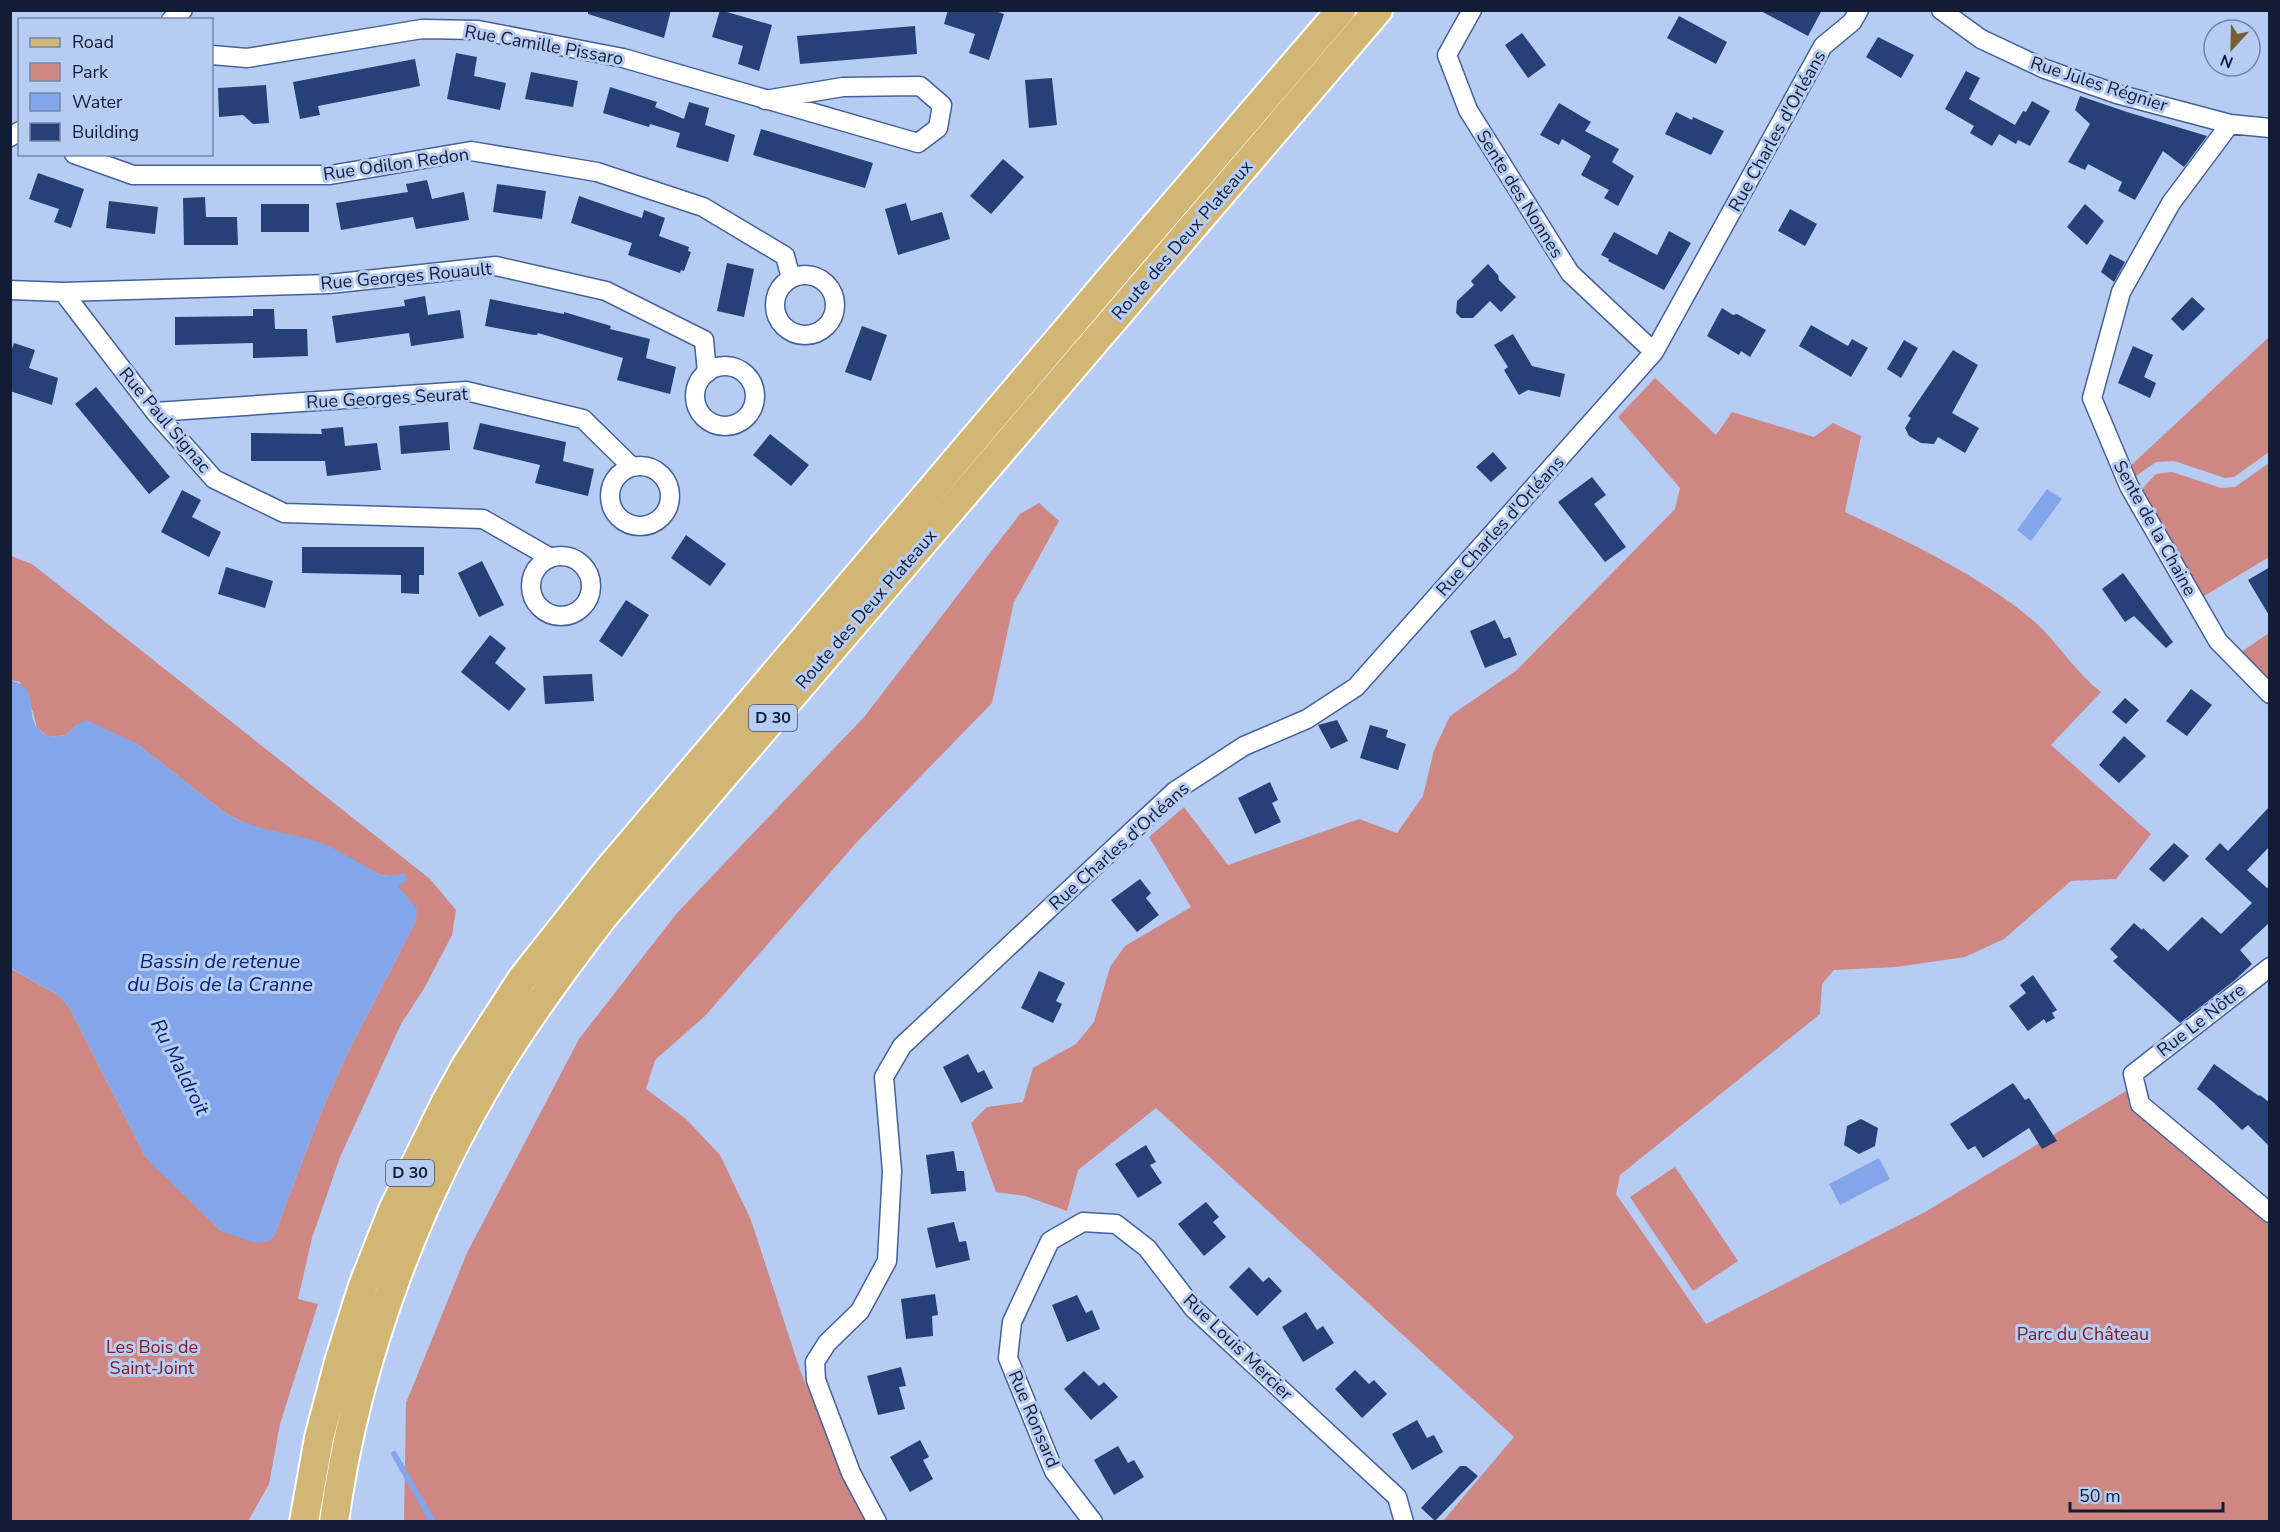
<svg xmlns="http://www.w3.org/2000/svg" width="2280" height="1532" font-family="'Nunito Sans',sans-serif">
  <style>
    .green { fill: #ce8783 }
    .water { fill: #83a6eb }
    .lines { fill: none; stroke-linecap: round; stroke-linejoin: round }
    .stream { stroke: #83a6eb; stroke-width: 6 }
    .building { fill: #264178 }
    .street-casing { stroke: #44619b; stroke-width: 21 }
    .primary-casing { stroke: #fff; stroke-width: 32 }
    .street { stroke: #fff; stroke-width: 18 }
    .primary { stroke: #d2b674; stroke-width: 28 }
    .labels { text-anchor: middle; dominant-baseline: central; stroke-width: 6; stroke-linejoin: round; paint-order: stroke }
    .shield { fill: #b7ccf3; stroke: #43526e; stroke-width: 1.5 }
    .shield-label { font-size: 16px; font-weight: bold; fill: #111d35 }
    .street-label { font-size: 18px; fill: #111d35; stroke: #b7ccf3 }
    .park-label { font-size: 18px; fill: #831c22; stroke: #b7ccf3 }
    .water-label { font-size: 20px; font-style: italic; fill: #042471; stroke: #b7ccf3 }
  </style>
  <rect width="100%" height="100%" fill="#b7ccf3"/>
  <path class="green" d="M2269,337V452L2234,477L2225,478L2174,461L2156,462L2132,479L2126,470Z
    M1655,378L1716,435L1732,412L1814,437L1833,423L1861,436L1845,512C1910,543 1980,575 2035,622C2059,644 2075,672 2101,692L2051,745L2151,834L2116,879L2071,881L2004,939L1965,957L1896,967L1834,970L1822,984L1820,1014L1620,1175L1616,1194L1706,1324L1925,1212L2126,1091L2130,1108L2269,1224V1521H1443L1514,1437L1156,1108L1078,1170L1067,1211L1025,1196L996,1192L971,1123L987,1107L1023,1102L1033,1068L1076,1044L1094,1022L1110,967L1125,946L1191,907L1149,837L1184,807L1228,865L1359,819L1397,833L1423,796L1434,750L1450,716L1517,670L1675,509L1680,488L1618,417Z
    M2269,463V557L2201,598L2140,491L2156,474L2172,472L2221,488L2235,487Z
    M1039,503L1059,521L1014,602L992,703L856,843L705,1016L655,1060L646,1089L686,1119L720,1155L751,1220L801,1373L867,1521L404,1522L406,1403L467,1253L579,1039L677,913L865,716L1020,514Z
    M11,556L32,564L430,879L456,910L452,935L425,987L401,1024L340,1157L312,1238L298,1299L318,1304L280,1424L269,1484L248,1521H11L10,968L58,995L69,1007L145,1156L221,1231L273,1238L320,1115L348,1052L416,921L397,886L404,874L390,876L381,875L349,859L302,839L255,828L225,813L136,743L76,725L66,735L49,737L37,728L33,712L20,682L11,680Z
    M2269,633V681L2241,652Z
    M1675,1167L1738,1261L1693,1291L1630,1197Z"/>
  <path class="water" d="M2047,489L2062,499L2031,541L2017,530Z
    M10,680C41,688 25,710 37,728C40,731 46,735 49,737L66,735L76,725L86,720L136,743L225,813C258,832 285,831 319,842C336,848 364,866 381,875L390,876L404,873L408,880L398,886L417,909L416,921L348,1052L320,1115L273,1238L266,1242L255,1243L221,1231L151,1163L145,1156L69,1007L58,995L11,968Z
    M1879,1158L1890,1179L1840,1205L1829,1184Z"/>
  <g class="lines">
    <path class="stream" d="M394,1454L433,1522"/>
  </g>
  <path class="building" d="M588,10H671L664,38L588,14Z
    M720,10L772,25L759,71L738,64L743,46L712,37Z
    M948,10H993L1004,14L989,60L969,53L975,34L944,24Z
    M1759,10H1822L1808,36Z
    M1679,16L1727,42L1716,64L1667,38Z
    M915,26L917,54L800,64L797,36Z
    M1522,33L1546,65L1528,78L1505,45Z
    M1878,37L1914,55L1901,78L1866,57Z
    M456,53L477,57L474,76L506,83L500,110L447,99Z
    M415,59L420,86L318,106L320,115L300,119L293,82Z
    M1966,71L1980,78L1969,99L2015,125L2023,111L2026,112L2032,101L2050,111L2030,146L2018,140L2016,144L1999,134L1992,146L1970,133L1974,126L1945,109Z
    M531,72L578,81L573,107L525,99Z
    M1052,78L1057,125L1029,128L1025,80Z
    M266,85L269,123L253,124L243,115L219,117L218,88Z
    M610,87L657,102L655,107L684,119L689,102L709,108L705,125L735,135L728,162L676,147L680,133L650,124L649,127L603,113Z
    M2080,96L2127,112L2207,136L2184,167L2163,151L2135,200L2118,191L2122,182L2088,164L2085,170L2068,162L2090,124L2075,110Z
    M1559,103L1591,122L1585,131L1619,149L1612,162L1634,176L1618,206L1604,198L1609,190L1581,175L1591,156L1562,139L1559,145L1540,135Z
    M1676,112L1692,120L1693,117L1724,131L1711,155L1665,134Z
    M761,129L873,163L865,188L753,155Z
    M1003,159L1024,177L991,214L970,196Z
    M38,173L84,189L71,228L54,222L59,209L29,199Z
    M427,180L432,199L464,192L469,220L416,229L413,217L341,230L336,203L408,192L406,184Z
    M497,184L546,191L542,219L493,212Z
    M579,196L642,218L644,210L665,218L659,236L689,247L688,251L691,252L684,271L681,270L680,273L628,255L632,243L571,223Z
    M205,197L206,217H237L238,245H184L183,198Z
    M109,201L158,207L155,234L106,228Z
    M906,203L911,221L942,212L950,239L898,255L885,209Z
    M261,204H309V232H261Z
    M2085,204L2104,221L2087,245L2067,227Z
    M1790,209L1817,224L1805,246L1778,231Z
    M1669,231L1691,243L1664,290L1608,261L1609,259L1601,255L1614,232L1657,255Z
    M2110,254L2125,262L2114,282L2101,272Z
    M727,263L754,269L744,317L717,311Z
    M1488,264L1498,275L1499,280L1516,297L1501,312L1490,301L1473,318H1461L1456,313L1457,301L1474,285L1471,281Z
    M425,296L428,315L460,310L464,338L411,346L409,333L336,343L332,316L405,306L404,300Z
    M2192,297L2205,309L2183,331L2171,319Z
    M490,299L564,314V312L611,326L610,329L650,339L646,358L676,367L670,394L617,380L623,358L538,333L537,335H534L485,326Z
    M1722,308L1733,315L1737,314L1766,330L1750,357L1741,351L1739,355L1707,336Z
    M253,309H274L275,329H307L308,356L253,358V343L175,345V317L253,316Z
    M1811,325L1848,346L1852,339L1868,348L1851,377L1799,346Z
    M862,326L887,335L871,381L845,372Z
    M1513,334L1532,366L1565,374L1560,397L1528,390L1519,395L1504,370L1508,367L1494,345Z
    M1904,340L1918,348L1901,378L1887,369Z
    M14,343L35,350L29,368L58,378L52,405L10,391V354Z
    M2133,346L2153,355L2144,377L2156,383L2150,398L2118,383Z
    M1953,350L1978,365L1952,413L1979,428L1965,453L1938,437L1934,444L1921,443L1909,436L1905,428L1911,418L1908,416Z
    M96,387L170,477L149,494L75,404Z
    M448,422L450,450L401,454L399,426Z
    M480,423L566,442L563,461L594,469L588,496L535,483L540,465L473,449Z
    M343,427L345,446L377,443L381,470L327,476L325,461H251V433L322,434L321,429Z
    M770,434L809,465L791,486L753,455Z
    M1493,452L1507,468L1491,482L1476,467Z
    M1592,477L1606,495L1594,504L1626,547L1605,562L1558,502Z
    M182,490L201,500L192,517L221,532L209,557L161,532Z
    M686,535L726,564L710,586L671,558Z
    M302,547H424V575H419V594L401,593V575L302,573Z
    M482,561L504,605L479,617L458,573Z
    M226,567L273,581L265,608L218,594Z
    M2270,567V617L2248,580Z
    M2123,573L2173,642L2166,648L2134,616L2125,622L2102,589Z
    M626,600L649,615L622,657L599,641Z
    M1495,620L1504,639L1510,637L1517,655L1485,668L1470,631Z
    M490,635L506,648L495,663L526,689L509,711L461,672Z
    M592,674L594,701L545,704L543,676Z
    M2191,689L2212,705L2187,736L2166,721Z
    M2125,698L2139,710L2126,724L2112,712Z
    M1337,720L1348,741L1331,749L1318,725Z
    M1370,725L1388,730L1386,737L1406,744L1398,770L1360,758Z
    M2124,736L2146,756L2119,783L2099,765Z
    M1270,782L1278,800L1272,803L1281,822L1255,834L1238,798Z
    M2270,806V846L2247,870L2267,888L2270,886V922L2240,950L2252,964L2235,980L2180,1023L2113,961L2118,957L2110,949L2134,923L2142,930L2143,928L2168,951L2202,917L2221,934L2252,903L2205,859L2220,843L2228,851Z
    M2174,843L2189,856L2164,882L2149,869Z
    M1140,879L1151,893L1146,898L1159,915L1137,932L1111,900Z
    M1039,971L1065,983L1056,1001L1062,1004L1053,1023L1021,1008Z
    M2033,975L2057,1010L2052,1013L2055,1018L2046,1023L2044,1019L2028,1031L2009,1006L2026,993L2020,985Z
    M968,1054L978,1073L984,1070L993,1088L961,1103L943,1067Z
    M2214,1064L2259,1096L2260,1095L2270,1103V1147L2248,1125L2242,1130L2213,1102L2197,1089Z
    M2013,1083L2025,1100L2029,1098L2057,1141L2042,1149L2029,1128L1983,1158L1975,1146L1968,1150L1950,1124Z
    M1861,1119L1878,1128L1875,1146L1859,1154L1844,1145L1847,1126Z
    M1146,1145L1156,1162L1150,1165L1162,1183L1138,1198L1115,1164Z
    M954,1151L957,1171H964L966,1191L931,1194L926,1155Z
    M1206,1202L1219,1217L1213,1222L1226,1237L1204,1256L1178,1224Z
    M954,1222L959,1242L966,1241L970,1260L936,1268L927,1228Z
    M1249,1267L1263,1282L1269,1277L1282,1291L1257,1316L1229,1287Z
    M935,1294L938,1315L932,1316L933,1336L906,1339L901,1299Z
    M1077,1295L1086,1313L1092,1310L1100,1329L1067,1342L1052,1305Z
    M1306,1312L1317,1330L1323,1326L1334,1343L1303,1362L1282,1327Z
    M901,1367L906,1386L899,1387L905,1409L878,1415L867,1376Z
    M1355,1370L1369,1384L1374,1380L1387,1394L1362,1418L1335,1389Z
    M1084,1371L1099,1386L1104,1382L1118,1397L1091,1420L1064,1389Z
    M1417,1420L1427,1438L1434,1435L1443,1452L1412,1470L1392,1434Z
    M920,1440L929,1457L923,1460L933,1479L910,1492L890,1457Z
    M1118,1446L1128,1463L1134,1460L1144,1477L1114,1495L1094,1460Z
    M1460,1466H1466L1478,1476L1435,1521L1421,1508Z"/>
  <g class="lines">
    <g class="street-casing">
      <path id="street" d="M1472,10L1447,55L1468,110L1570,273L1654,352
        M1941,10L1981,39L2045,69L2117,94L2230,124L2270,128
        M171,20L183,10
        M212,55L247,58L422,29L478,30L623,58L918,143L938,128L942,105L920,86L843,87L765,100
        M2230,124L2171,203L2121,292L2092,398L2129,486L2218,641L2270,694
        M10,137L20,131
        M74,154L133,175H330L471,151L597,172L703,207L785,256L791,278
        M775 305a30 30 0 1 1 60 0a30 30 0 1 1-60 0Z
        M10,290L63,292L155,412L214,479L284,513L483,519L551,558
        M63,292L329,284L496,266L606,291L704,340L707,373
        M695 396a30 30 0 1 1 60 0a30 30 0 1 1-60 0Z
        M155,412L466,391L583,419L632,467
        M610 496a30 30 0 1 1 60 0a30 30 0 1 1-60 0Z
        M531 586a30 30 0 1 1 60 0a30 30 0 1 1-60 0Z
        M2270,967L2133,1074L2140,1104L2270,1213
        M877,1522L851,1473L816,1380L815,1362L827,1343L860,1311L887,1261L892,1171L884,1077L902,1046L1175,791L1244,746L1307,719L1356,687L1654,352L1823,46L1852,22L1859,10
        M1093,1522L1054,1471L1008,1358L1012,1322L1050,1241L1083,1222L1116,1224L1147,1248L1194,1309L1397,1497L1404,1522"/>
    </g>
    <g class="primary-casing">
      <path id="primary" d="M304,1522L319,1438L339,1362L363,1286L393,1210L446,1102L467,1064L522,979L609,869L1128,258L1341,10
        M334,1522C356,1357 421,1187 510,1047C539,1002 570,960 603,917L1378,10"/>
    </g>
    <use href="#street" class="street"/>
    <use href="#primary" class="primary"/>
  </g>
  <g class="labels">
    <g class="shield">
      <rect x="749" y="705" width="48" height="26" rx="4.5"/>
      <rect x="386" y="1160" width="48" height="26" rx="4.5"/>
    </g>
    <g class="shield-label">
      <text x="773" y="718">D 30</text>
      <text x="410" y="1173">D 30</text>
    </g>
    <g class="street-label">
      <text transform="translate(544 45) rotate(10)">Rue Camille Pissaro</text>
      <text transform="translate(2099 84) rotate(18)">Rue Jules Régnier</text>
      <text transform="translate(1777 131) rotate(-61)">Rue Charles d'Orléans</text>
      <text transform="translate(396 164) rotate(-8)">Rue Odilon Redon</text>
      <text transform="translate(1520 194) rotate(58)">Sente des Nonnes</text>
      <text transform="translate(1182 240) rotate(-49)">Route des Deux Plateaux</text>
      <text transform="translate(406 276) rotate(-5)">Rue Georges Rouault</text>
      <text transform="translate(387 398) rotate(-3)">Rue Georges Seurat</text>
      <text transform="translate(165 420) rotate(50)">Rue Paul Signac</text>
      <text transform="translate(1500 526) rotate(-48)">Rue Charles d'Orléans</text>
      <text transform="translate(2155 528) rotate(61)">Sente de la Chaine</text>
      <text transform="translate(866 609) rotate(-49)">Route des Deux Plateaux</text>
      <text transform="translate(1119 846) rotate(-42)">Rue Charles d'Orléans</text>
      <text transform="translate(2201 1020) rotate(-38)">Rue Le Nôtre</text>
      <text transform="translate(1238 1347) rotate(44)">Rue Louis Mercier</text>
      <text transform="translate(1034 1419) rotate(67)">Rue Ronsard</text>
    </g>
    <g class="park-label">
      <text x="2083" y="1334">Parc du Château</text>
      <text x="152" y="1347">Les Bois de<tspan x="152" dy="21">Saint-Joint</tspan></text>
    </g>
    <g class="water-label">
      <text x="220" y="961">Bassin de retenue<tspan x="220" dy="23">du Bois de la Cranne</tspan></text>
      <text transform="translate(180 1067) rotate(63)">Ru Maldroit</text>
    </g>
  </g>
  <rect width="2280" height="1532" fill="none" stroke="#111d35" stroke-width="24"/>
  <rect x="18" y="18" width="195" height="138" fill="#b7ccf3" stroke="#7586a7" stroke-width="1.5"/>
  <rect x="30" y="38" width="30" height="9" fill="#d2b674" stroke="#7586a7" stroke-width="1.5"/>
  <text x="72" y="48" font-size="18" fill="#111d35">Road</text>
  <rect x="30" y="63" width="30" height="18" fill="#ce8783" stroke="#7586a7" stroke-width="1.5"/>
  <text x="72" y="78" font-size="18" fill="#111d35">Park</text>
  <rect x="30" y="93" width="30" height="18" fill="#83a6eb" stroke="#7586a7" stroke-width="1.5"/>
  <text x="72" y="108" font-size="18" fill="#111d35">Water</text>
  <rect x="30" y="123" width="30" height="18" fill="#264178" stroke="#7586a7" stroke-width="1.5"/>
  <text x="72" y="138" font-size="18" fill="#111d35">Building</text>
  <g transform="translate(2232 48) rotate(202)"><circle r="28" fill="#b7ccf3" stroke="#7586a7" stroke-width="1.5"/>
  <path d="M0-4.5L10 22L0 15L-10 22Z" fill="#786131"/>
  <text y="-9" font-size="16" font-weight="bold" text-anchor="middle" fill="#111d35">N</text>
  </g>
  <path d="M2070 1502v9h153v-9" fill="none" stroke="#111d35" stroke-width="3"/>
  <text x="2079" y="1502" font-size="18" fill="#111d35" stroke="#b7ccf3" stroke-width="4.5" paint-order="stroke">50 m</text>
</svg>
